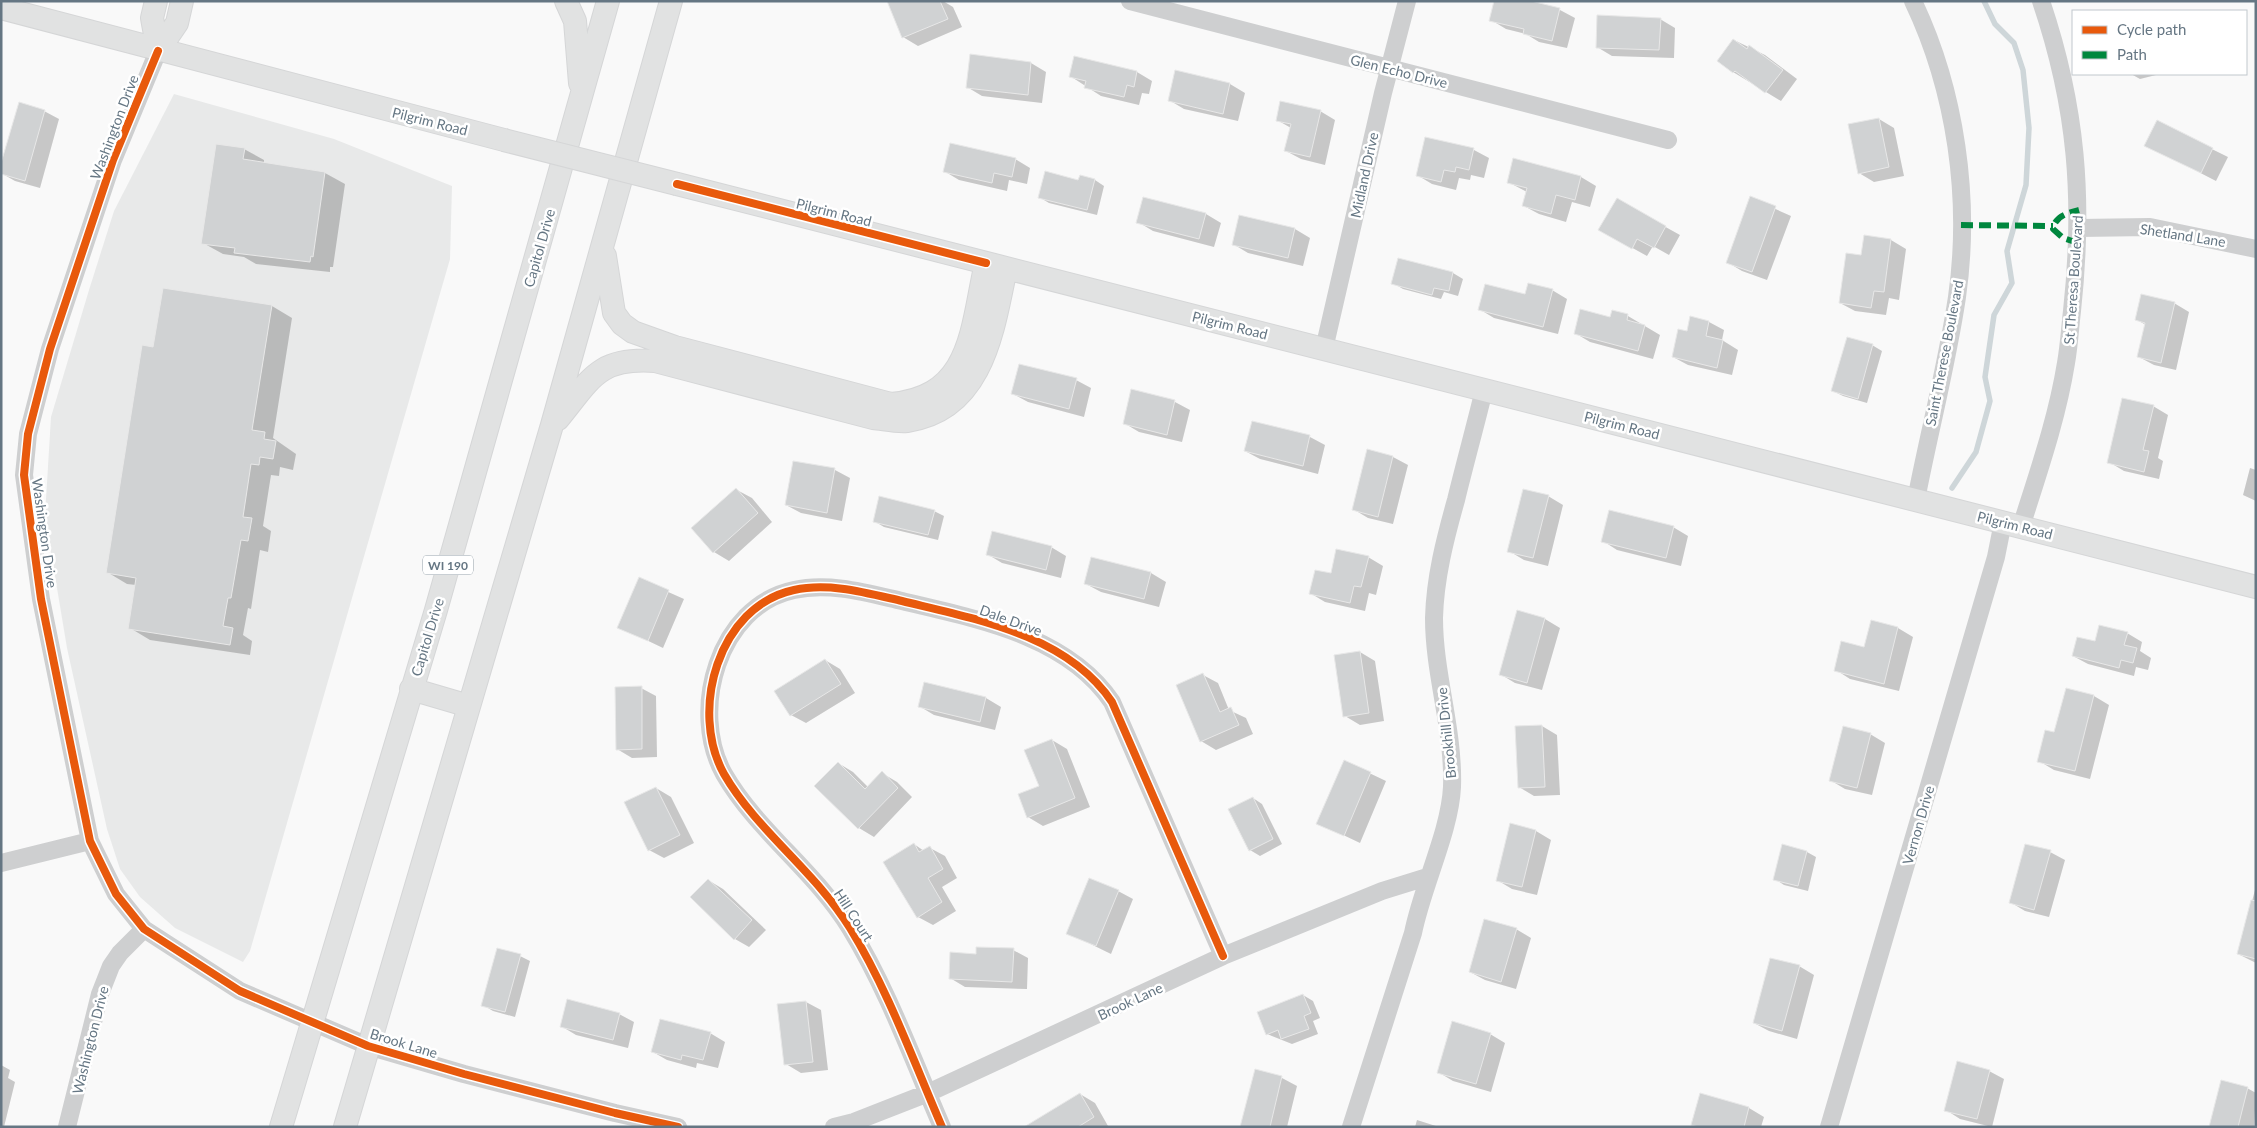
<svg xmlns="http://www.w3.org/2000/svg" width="2257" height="1128" font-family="Lato,sans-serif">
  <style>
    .built { fill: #e8e9e9 }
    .shadow { fill: #0003 }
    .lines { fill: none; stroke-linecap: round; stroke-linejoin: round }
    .stream { stroke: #ced6d9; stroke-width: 5.5 }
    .building { fill: #d0d2d3; stroke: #e8e8e8 }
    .major-casing { stroke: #d5d6d7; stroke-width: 24 }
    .minor { stroke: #cecfd0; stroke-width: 18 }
    .major { stroke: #e1e2e2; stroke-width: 22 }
    .major-bridge-casing { stroke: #d5d6d7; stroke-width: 24; stroke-linecap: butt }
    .major-bridge { stroke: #e1e2e2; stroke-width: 22 }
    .quiet { stroke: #00873e; stroke-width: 6; stroke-dasharray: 12 6; stroke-linecap: butt }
    .cycleway-casing { stroke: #fff; stroke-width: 11 }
    .cycleway { stroke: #e8590c; stroke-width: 8 }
    .labels { text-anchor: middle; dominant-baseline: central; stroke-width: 5; stroke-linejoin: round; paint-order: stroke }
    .shield { fill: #fff; stroke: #939fa8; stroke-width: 1 }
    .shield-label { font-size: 12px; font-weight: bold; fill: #657683 }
    .street-label { font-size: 14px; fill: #657683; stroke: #fff }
  </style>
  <rect width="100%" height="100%" fill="#f9f9f9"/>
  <path class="built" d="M174,94L334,139L452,186L450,259L250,951L243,962L175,928L140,897L120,869L107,829L67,648L45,516L51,417L89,290L114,211Z"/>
  <path class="shadow" d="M888,1H943L953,7L962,27L918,46L903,37Z
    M1560,10L1575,18L1567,48L1539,42L1526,34L1506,29L1491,20Z
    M1660,19L1675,28L1674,58L1612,56L1597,47Z
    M1734,40L1765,55L1797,79L1781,101L1733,72Z
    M971,56L1031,63L1046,72L1042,103L982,96L967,87Z
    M1075,57L1137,72L1152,81L1149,94L1142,93L1139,105L1101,96L1070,76Z
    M2131,74H2160L2140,79Z
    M1230,84L1245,93L1238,121L1184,109L1169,100Z
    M44,111L59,119L40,188L15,181L1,173Z
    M1320,111L1335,120L1325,165L1301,159L1286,151L1291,128L1277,120Z
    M1879,119L1894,128L1904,176L1874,182L1859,173Z
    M2157,122L2228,157L2216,181L2146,145Z
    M1426,138L1474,150L1489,158L1484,178L1471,175L1470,180L1459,178L1456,190L1432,184L1417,175Z
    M244,149L264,160V164L325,173L345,184L333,267H330V272L256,264L244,257L223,254L203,243Z
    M1015,159L1030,168L1027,184L1009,180L1007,191L959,180L944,171Z
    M1514,159L1581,177L1596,186L1590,207L1572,202L1566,222L1539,214L1524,206L1527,192L1508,182Z
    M1095,180L1104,186L1097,215L1049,203L1039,197L1079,182Z
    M1144,198L1206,214L1221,223L1214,247L1153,231L1138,222Z
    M1751,198L1791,216L1767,280L1742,271L1727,262Z
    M1617,200L1680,235L1669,255L1653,246L1647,256L1600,230Z
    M1240,216L1295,229L1310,238L1303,266L1248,253L1233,244Z
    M1891,240L1906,249L1899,300L1889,298L1886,315L1855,311L1840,303L1862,256Z
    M1399,259L1453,273L1463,279L1458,296L1444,292L1441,299L1403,289L1393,283Z
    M1552,290L1567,299L1558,334L1494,318L1479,309Z
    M2174,303L2189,312L2176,370L2154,365L2139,357L2146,325L2137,320Z
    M272,306L292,318L273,438L296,454L293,470L280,467L279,476L271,475L263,526L271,531L268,552L260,550L251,609L248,608L243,635L252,641L250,655L150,640L130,628L136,585L127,584L107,572L154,349Z
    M1628,316L1660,335L1653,359L1590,342L1575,333L1611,318Z
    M1691,318L1709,322L1724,330L1722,340L1738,350L1732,375L1688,365L1673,357L1688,332Z
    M1872,345L1882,351L1867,403L1843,396L1833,391Z
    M1076,380L1091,388L1084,417L1028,402L1013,394Z
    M1132,391L1175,402L1190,410L1182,442L1139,432L1124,423Z
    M2153,406L2168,415L2158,458L2163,461L2159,479L2124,471L2109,462Z
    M1252,422L1310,437L1325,445L1318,474L1260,459L1245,451Z
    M1368,450L1393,457L1408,465L1393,524L1368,518L1353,509Z
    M794,462L835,470L850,478L842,521L801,513L786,505Z
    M2250,468L2256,470V501L2243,495Z
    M737,490L752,498L772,522L729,561L714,552Z
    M1548,496L1563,505L1548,566L1524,560L1509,551Z
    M934,511L944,516L938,540L884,527L874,521Z
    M1673,527L1688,536L1681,566L1617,550L1603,541Z
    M1051,547L1066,556L1061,578L1002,563L987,554Z
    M1368,557L1383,566L1376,595L1369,593L1365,611L1325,602L1310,593Z
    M1151,573L1166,582L1159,607L1101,592L1086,584Z
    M639,579L684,599L663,648L619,627Z
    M1518,612L1545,619L1560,628L1542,690L1515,683L1500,674Z
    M1872,621L1898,628L1913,637L1899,691L1850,679L1836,670L1865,649Z
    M2127,633L2142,642L2140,651L2151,658L2148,670L2136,667L2134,676L2088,664L2073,656L2096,643Z
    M1360,652L1375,661L1384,721L1360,725L1345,716L1336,656Z
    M825,660L840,669L855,693L806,723L791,715Z
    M1203,675L1218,683L1229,710L1246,718L1253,734L1216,750L1201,741Z
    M925,683L986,698L1001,707L995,730L934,715L919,706Z
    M641,688L656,696L657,757L632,758L617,749Z
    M2094,696L2109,705L2090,779L2054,770L2039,761L2055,734Z
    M1542,726L1557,735L1560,795L1534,796L1519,787Z
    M1870,734L1885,743L1872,795L1845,789L1830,780Z
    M1052,740L1067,749L1090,807L1043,826L1028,817L1040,787Z
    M1344,761L1386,781L1360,843L1318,823Z
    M838,763L853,772L868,787L882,773L897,782L912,797L874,837L859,828Z
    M656,788L671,797L694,843L664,858L649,850Z
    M1253,798L1262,804L1282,844L1260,856L1250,850Z
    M1536,831L1551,840L1537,895L1512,889L1497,880Z
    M914,844L924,851L930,848L945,856L957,878L942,887L956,911L933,925L918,917Z
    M1807,852L1816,857L1808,891L1784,885L1775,879Z
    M2050,852L2065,860L2049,917L2025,911L2010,902Z
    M708,880L723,889L766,930L749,947L735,939Z
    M2255,890L2256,891V963L2238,954Z
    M1118,891L1133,899L1111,954L1068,933Z
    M1516,929L1531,938L1516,989L1485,980L1470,972Z
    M1013,950L1028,958L1027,989L965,987L950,978L978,955Z
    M520,956L530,961L515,1017L493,1011L483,1005Z
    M1799,966L1814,975L1797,1039L1769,1031L1754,1023Z
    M1303,995L1313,1001L1320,1018L1313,1021L1318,1034L1292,1044L1267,1034Z
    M806,1002L821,1010L828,1070L801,1073L786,1064L779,1005Z
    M619,1014L634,1022L628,1048L576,1035L561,1026Z
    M710,1033L725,1042L718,1068L697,1063L696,1068L667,1060L653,1052Z
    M1490,1034L1505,1043L1491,1092L1453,1081L1438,1072Z
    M1,1065L10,1070L8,1078L15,1082L4,1127H1Z
    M1256,1071L1282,1078L1297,1086L1287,1127H1242Z
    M1989,1071L2004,1079L1992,1127L1960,1119L1946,1110Z
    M2247,1088L2256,1093L2254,1127H2210Z
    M1080,1094L1095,1103L1108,1126L1028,1127Z
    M1701,1095L1749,1108L1764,1117L1761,1127H1697L1693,1124Z
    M1417,1120L1439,1127H1415Z"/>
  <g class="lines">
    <path class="stream" d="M1952,488L1976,452L1990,401L1985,377L1994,315L2012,283L2007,251L2026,185L2029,128L2023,70L2014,43L1995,24L1984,1"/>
  </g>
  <path class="building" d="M887,1H940L948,19L902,38Z
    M1494,1H1531L1560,8L1552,41L1523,34L1524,29L1489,21Z
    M1597,15L1661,18L1659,50L1596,48Z
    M1733,39L1747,49L1749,45L1783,70L1765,93L1735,71L1733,73L1717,61Z
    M970,54L1031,62L1028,95L966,88Z
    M1074,56L1137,71L1134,87L1127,85L1124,97L1084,88L1086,81L1069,77Z
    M1175,70L1230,83L1223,114L1168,101Z
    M1280,101L1321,110L1310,157L1284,151L1291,124L1276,121Z
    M19,102L45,110L25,181L1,174V163Z
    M1879,118L1889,167L1858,174L1848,124Z
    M2157,120L2213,148L2201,173L2144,146Z
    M1425,137L1474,148L1469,170L1456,167L1455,172L1444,170L1441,182L1416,176Z
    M950,143L1016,158L1012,177L994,173L992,183L943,172Z
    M216,144L245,148L243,159L325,172L313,257L311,256L310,262L234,253L235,248L201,244Z
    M1513,158L1581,176L1575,200L1556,195L1551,214L1522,206L1527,188L1507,183Z
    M1045,171L1078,180L1080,175L1095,179L1087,210L1038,198Z
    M1750,196L1776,206L1752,272L1726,263Z
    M1143,197L1206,213L1199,239L1136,223Z
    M1617,198L1666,226L1654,248L1637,239L1632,249L1598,230Z
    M1239,215L1295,228L1288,258L1232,245Z
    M1864,235L1891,239L1884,292L1874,291L1871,308L1839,303L1846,253L1861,255Z
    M1398,258L1453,272L1449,291L1434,288L1432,295L1391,284Z
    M1528,283L1553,289L1543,327L1478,310L1485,284L1525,294Z
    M163,288L272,305L252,430L265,432L264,439L276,441L273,459L260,457L259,465L251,464L243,517L252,518L248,541L241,540L231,598H228L223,626L233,628L230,645L128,629L136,578L106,573L142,345L153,347Z
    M2141,294L2175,302L2161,363L2137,357L2145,323L2135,320Z
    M1580,309L1610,317L1612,310L1628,314L1627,320L1645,325L1638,351L1574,334Z
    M1690,316L1709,321L1706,336L1723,340L1717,368L1672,357L1678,329L1687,331Z
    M1847,337L1873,344L1858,399L1831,391Z
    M1019,364L1077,378L1069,409L1011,394Z
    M1131,389L1175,400L1167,435L1123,424Z
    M2122,398L2154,405L2143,450L2149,451L2144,472L2107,463Z
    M1252,421L1310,435L1303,466L1244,451Z
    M1367,449L1393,456L1378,517L1352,510Z
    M793,461L835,468L827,513L785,505Z
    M736,488L758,513L713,553L691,528Z
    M1523,489L1549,495L1533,558L1507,552Z
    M879,496L935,510L928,535L873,522Z
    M1609,510L1674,526L1666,558L1601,542Z
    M992,531L1052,546L1046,570L986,555Z
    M1336,549L1369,556L1361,587L1354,586L1350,603L1309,594L1315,570L1331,573Z
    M1091,557L1151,572L1144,599L1084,584Z
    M639,577L669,590L648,641L617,628Z
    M1517,610L1545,618L1527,683L1499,675Z
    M1871,620L1898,627L1884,684L1834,671L1841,641L1864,647Z
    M2099,625L2128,632L2124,645L2137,648L2133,663L2121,660L2119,668L2072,656L2077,637L2095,641Z
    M1360,651L1369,713L1343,717L1334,655Z
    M825,659L841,684L790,716L774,691Z
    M1203,673L1220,712L1231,707L1239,725L1200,742L1176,685Z
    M924,682L986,697L980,722L918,707Z
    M642,686V749L616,750L615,687Z
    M2066,688L2094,695L2075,771L2037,762L2045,730L2054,732Z
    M1542,725L1545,787L1518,788L1515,726Z
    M1843,726L1871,733L1857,788L1829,781Z
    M1052,739L1075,798L1027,818L1018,794L1039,786L1024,750Z
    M1344,760L1371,772L1344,836L1316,824Z
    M838,762L865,789L882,771L898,788L858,829L814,786Z
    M656,787L680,835L648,851L624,802Z
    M1253,797L1273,839L1249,851L1228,809Z
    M1510,823L1536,830L1522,887L1496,881Z
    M914,843L919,852L930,846L943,869L928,878L942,902L917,918L883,862Z
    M1782,844L1807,851L1798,886L1773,880Z
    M2025,844L2051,850L2034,910L2009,903Z
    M1089,878L1119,890L1096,946L1066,934Z
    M708,879L752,920L734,940L690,897Z
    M2251,900L2256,901V959L2237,954Z
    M1484,919L1517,928L1501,982L1469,972Z
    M976,947L1014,948L1012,982L949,979L950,952L976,954Z
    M497,948L521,954L505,1012L481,1006Z
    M1770,958L1800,965L1782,1031L1753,1023Z
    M1303,994L1311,1013L1304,1016L1309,1029L1281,1039L1278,1030L1266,1035L1257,1012Z
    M567,999L620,1013L613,1040L560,1027Z
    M806,1001L813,1062L784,1065L777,1004Z
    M660,1019L711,1032L703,1060L682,1055L681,1060L651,1052Z
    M1452,1021L1491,1033L1476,1084L1437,1073Z
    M1957,1061L1990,1070L1977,1119L1944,1111Z
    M1255,1069L1282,1076L1270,1127H1240Z
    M2221,1080L2248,1087L2238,1127H2209Z
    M1080,1093L1094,1117L1078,1127H1024Z
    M1700,1093L1749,1107L1744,1127H1699L1691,1125Z"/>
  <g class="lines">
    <g class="major-casing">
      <path id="major" d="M156,1L152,18L158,51
        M566,1L575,21L580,83
        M1,8L504,140
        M158,51L177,23L182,1
        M677,184L2256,587
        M605,256L614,313L622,324L633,332L675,347L891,404C973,397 971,328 986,263
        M558,419C591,379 598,357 655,361L873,418C884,419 896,422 907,421C983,410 993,330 1006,268
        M411,689L469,706
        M281,1127L436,610L608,1
        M345,1127L552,425L671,1"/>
    </g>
    <path class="minor" d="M1130,1L1668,140
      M1913,1C1956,91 1971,199 1957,297C1947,365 1929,432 1916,500
      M158,51L113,160L50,349L28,434L24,475L41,599L90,841L116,894L144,929L240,991L368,1046L464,1074L615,1113L678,1127
      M2079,228L2150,227L2256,249
      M1324,349L1383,93L1407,1
      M2021,527C2038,473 2057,419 2066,363C2069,346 2070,328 2072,311C2084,200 2077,107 2041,1
      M1,863L90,841
      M67,1127L100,994L111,966L120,953L144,929
      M834,1127L854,1122L928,1093L1223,956L1382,891L1427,877
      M942,1127C913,1060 888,990 850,928C815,871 757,831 724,774C689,711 718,606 794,590C829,582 867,593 902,601C976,619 1067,635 1112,702L1223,956
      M1351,1127L1413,933C1422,887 1450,831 1452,787C1454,730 1434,675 1434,618C1435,578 1445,539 1456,500C1465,463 1475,427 1484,390
      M1829,1127L1996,557L2003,522"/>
    <use href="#major" class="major"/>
    <g class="major-bridge-casing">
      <path id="major-bridge" d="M504,140L677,184"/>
    </g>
    <use href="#major-bridge" class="major-bridge"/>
    <path class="quiet" d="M1961,225L2053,226
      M2078,243L2063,238L2053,229C2055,216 2068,213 2079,210"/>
    <g class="cycleway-casing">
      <path id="cycleway" d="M158,51L113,160L50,349L28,434L24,475L41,599L90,841L116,894L144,929L240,991L368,1046L464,1074L615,1113L678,1127
        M677,184L986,263
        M942,1127C913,1060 888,990 850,928C815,871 757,831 724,774C689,711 718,606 794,590C829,582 867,593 902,601C976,619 1067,635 1112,702L1223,956"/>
    </g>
    <use href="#cycleway" class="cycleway"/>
  </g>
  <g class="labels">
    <rect class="shield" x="423" y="555.5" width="50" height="19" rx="4"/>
    <g class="shield-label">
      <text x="448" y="565">WI 190</text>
    </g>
    <g class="street-label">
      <text transform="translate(1399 71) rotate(14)">Glen Echo Drive</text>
      <text transform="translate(430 121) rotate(14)">Pilgrim Road</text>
      <text transform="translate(114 127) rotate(-69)">Washington Drive</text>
      <text transform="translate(1364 175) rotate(-78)">Midland Drive</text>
      <text transform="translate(834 212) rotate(14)">Pilgrim Road</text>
      <text transform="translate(2183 235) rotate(9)">Shetland Lane</text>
      <text transform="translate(539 248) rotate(-74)">Capitol Drive</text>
      <text transform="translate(2073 280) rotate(-86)">St Theresa Boulevard</text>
      <text transform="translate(1230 325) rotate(14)">Pilgrim Road</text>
      <text transform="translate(1944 353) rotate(-79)">Saint Therese Boulevard</text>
      <text transform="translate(1622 425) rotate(14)">Pilgrim Road</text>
      <text transform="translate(2015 525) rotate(14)">Pilgrim Road</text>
      <text transform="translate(45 533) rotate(82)">Washington Drive</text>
      <text transform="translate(1011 620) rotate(20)">Dale Drive</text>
      <text transform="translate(427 637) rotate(-73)">Capitol Drive</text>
      <text transform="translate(1446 733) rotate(-96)">Brookhill Drive</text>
      <text transform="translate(1918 825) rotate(-74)">Vernon Drive</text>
      <text transform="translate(854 915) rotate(57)">Hill Court</text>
      <text transform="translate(1130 1001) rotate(-25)">Brook Lane</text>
      <text transform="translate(90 1040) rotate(-76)">Washington Drive</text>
      <text transform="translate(404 1043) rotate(17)">Brook Lane</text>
    </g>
  </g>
  <rect width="2257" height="1128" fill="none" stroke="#657683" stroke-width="5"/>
  <rect x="2072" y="10" width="175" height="65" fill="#ffffff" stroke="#c1c8cd"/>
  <rect x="2082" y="26" width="25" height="8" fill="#e8590c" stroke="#c1c8cd"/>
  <text x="2117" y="35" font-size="15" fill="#657683">Cycle path</text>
  <rect x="2082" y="51" width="25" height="8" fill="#00873e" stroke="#c1c8cd"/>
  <text x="2117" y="60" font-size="15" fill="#657683">Path</text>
</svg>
